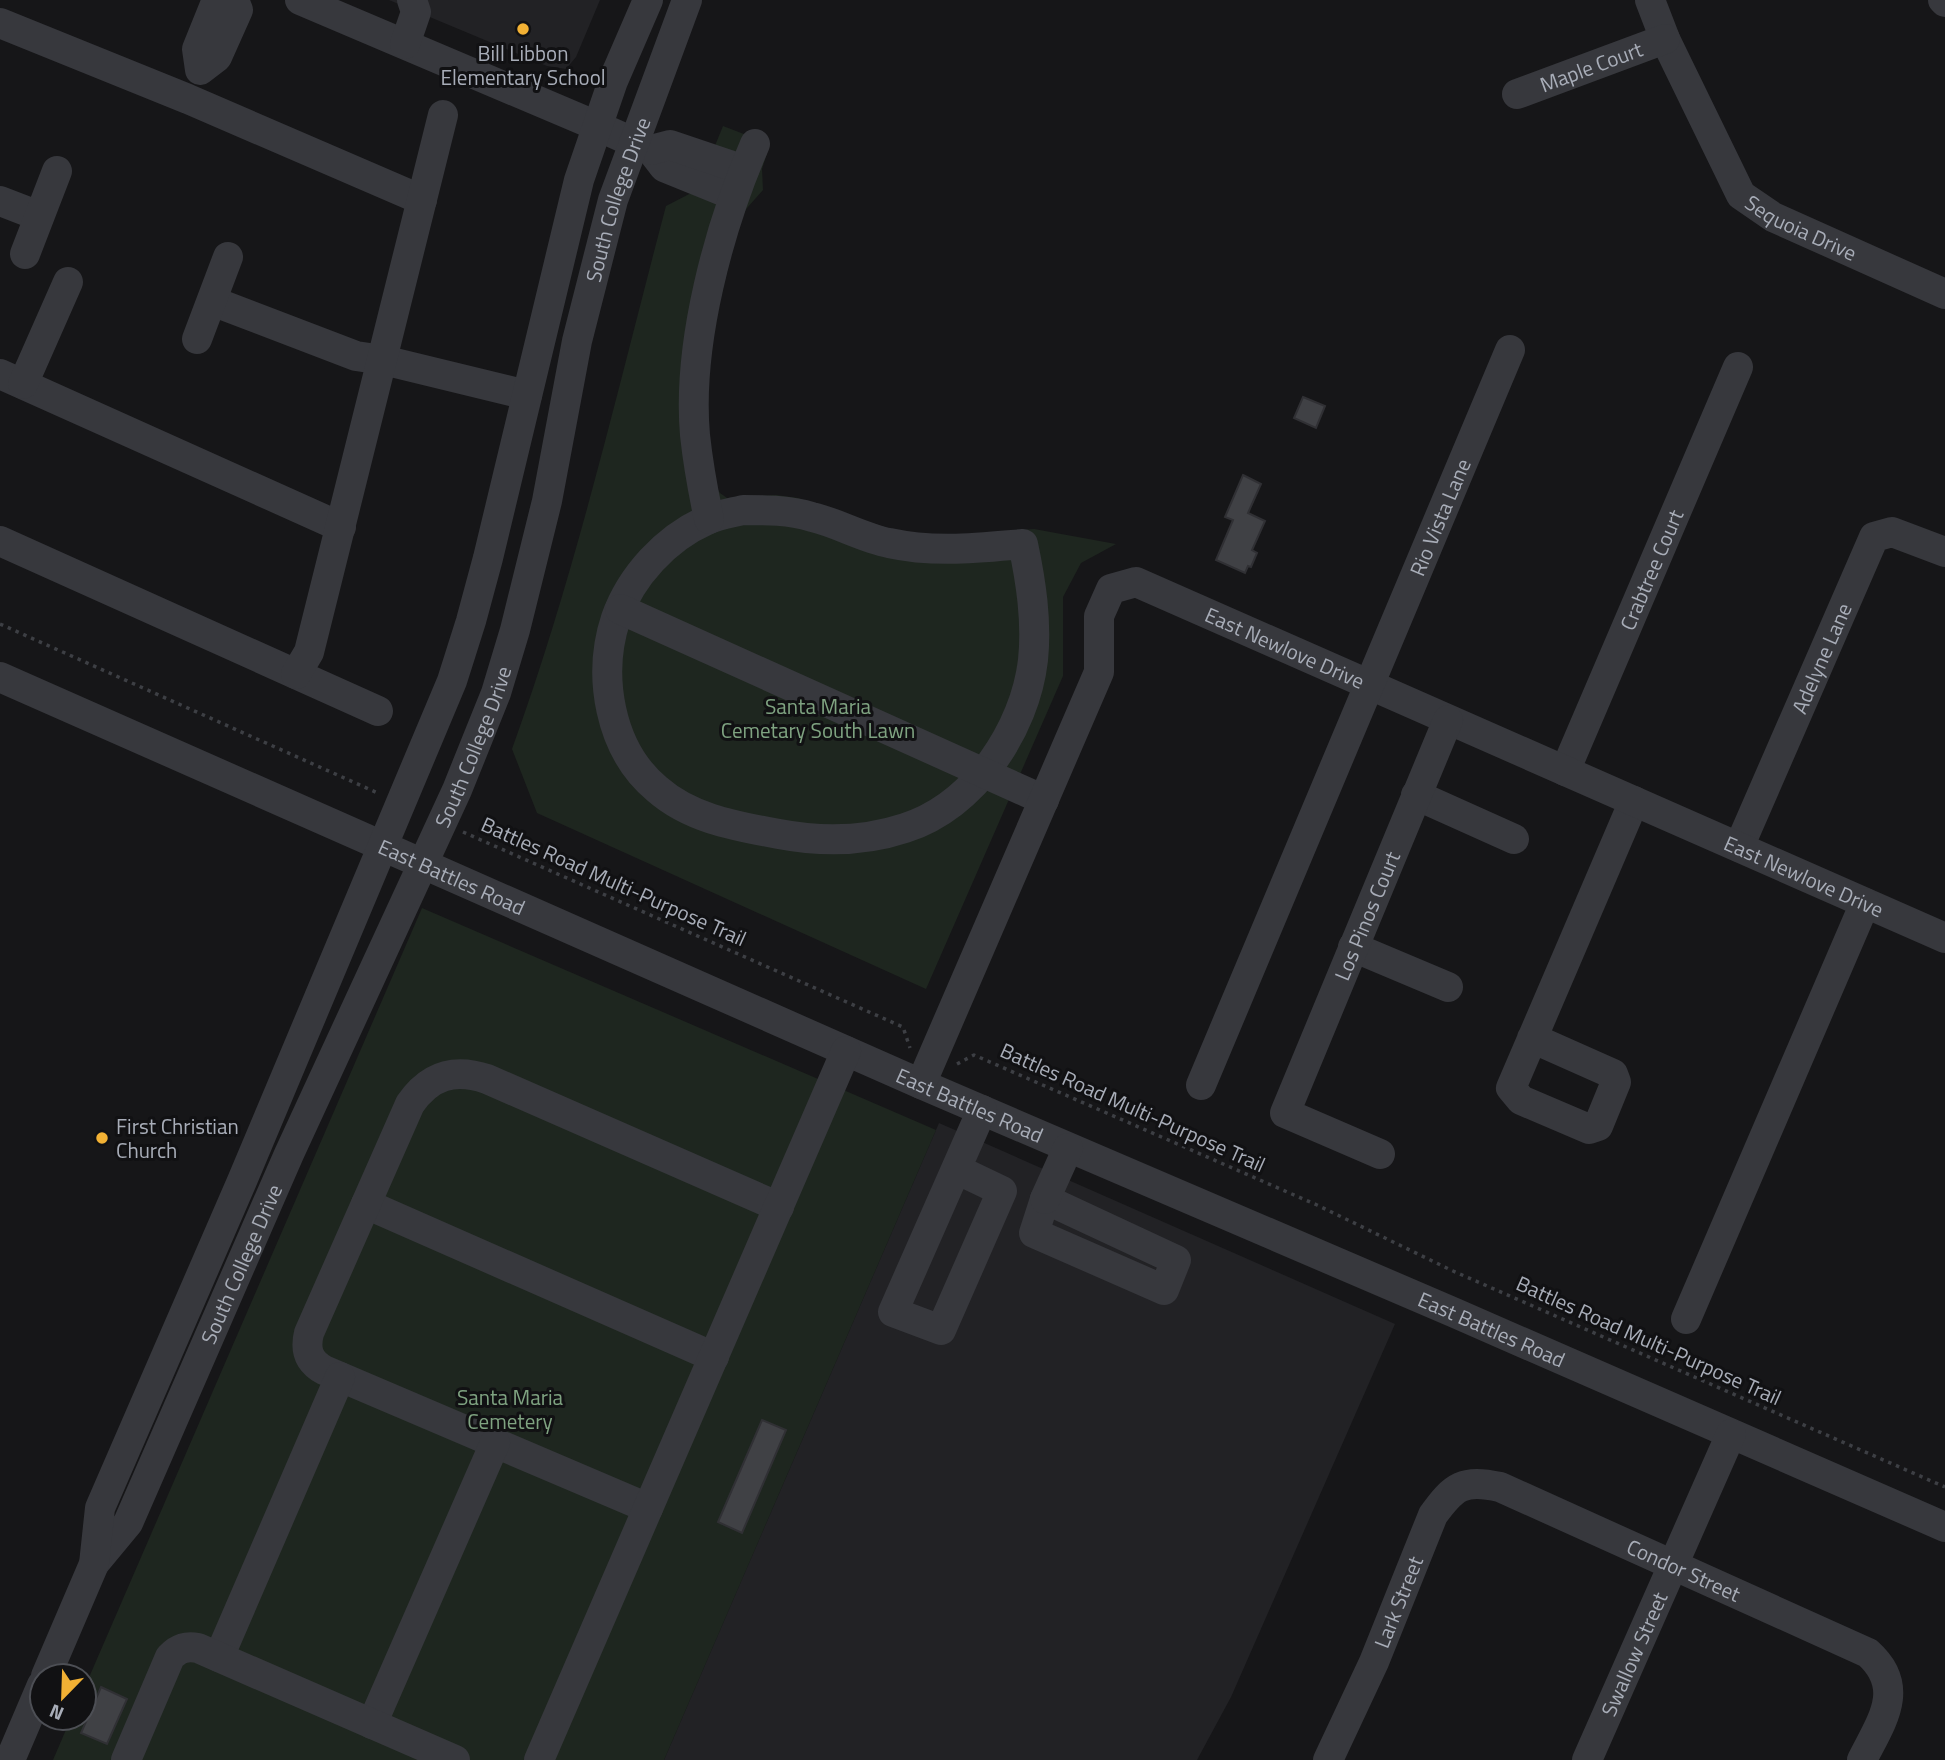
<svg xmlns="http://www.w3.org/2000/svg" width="1945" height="1760" font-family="'Titillium Web',sans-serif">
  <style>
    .built { fill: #222225 }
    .green { fill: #1e261f }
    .building { fill: #404145; stroke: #303034; stroke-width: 2 }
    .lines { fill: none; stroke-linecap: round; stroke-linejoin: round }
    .path { stroke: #3d3f44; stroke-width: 3.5; stroke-dasharray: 3.5 5; stroke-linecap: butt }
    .minor { stroke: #37383d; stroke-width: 30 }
    .poi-dot { fill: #f2b134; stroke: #111113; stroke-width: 2.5 }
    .labels { text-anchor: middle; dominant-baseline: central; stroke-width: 6; stroke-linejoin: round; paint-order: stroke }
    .poi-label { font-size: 21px; fill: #a8adb8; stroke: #111113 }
    .street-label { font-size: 21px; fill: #a8adb8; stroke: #111113 }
    .park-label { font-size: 21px; fill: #7fa381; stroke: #111113 }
  </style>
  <rect width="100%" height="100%" fill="#161618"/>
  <path class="built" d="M389,0H600L576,57L566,69L547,66Z
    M939,1123L1395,1324L1231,1697L1197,1760H664Z"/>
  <path class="green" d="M723,126L770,144L762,169L763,190L747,208L739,222L711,338L706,412L716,486L720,493L727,498L776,495L798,498L902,533L944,536L1034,529L1116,544L1081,563L1063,597V676L926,989L537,813L512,749C576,573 618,387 666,206L697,190Z
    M422,908L936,1130L664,1760H53L71,1718H84V1689Z"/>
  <path class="building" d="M1303,397L1325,406L1316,428L1294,418Z
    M1243,475L1261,484L1248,513L1265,521L1252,550L1257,553L1251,567L1248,566L1245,573L1216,560L1233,520L1225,517Z
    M762,1420L786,1430L742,1533L718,1522Z
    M101,1687L127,1699L107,1744L81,1733Z"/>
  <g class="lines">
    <path class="path" d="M0,624L380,794
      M463,832L903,1027L910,1048
      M957,1064L974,1055L1317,1205L1453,1271L1945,1487"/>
    <g class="minor">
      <path d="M221,0L216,2L197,49L200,70L217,57L238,10L234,0"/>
      <path d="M300,0L597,126L651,150L664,167L733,195"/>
      <path id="s1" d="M1650,0L1665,39L1741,195L1773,217L1945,294"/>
      <path d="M1943,0L1945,2"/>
      <path d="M0,23L188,99L422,200"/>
      <path d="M405,44L416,12L412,0"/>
      <path id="s2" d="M1517,94L1665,39"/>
      <path d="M651,150L670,145L744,170"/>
      <path d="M0,201L39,216"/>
      <path d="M25,254L57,171"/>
      <path d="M212,301L356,356L383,360L527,395"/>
      <path d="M197,339L228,257"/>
      <path d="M0,374L341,527"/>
      <path d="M23,384L68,282"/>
      <path d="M743,510C767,510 789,510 812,517C838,523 863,538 889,543C935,553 977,548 1023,544C1031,582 1037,621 1033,660C1025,730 974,806 905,828C863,842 821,842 779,834C736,826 691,819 657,789C609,749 597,675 616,618C631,576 666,538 707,520C718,515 731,513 743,510Z"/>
      <path d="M709,519C703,491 698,463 695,435C687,344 719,227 755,144"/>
      <path d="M0,541L378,711"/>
      <path d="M620,609L1044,800"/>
      <path d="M296,674L309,652L443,115"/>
      <path id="s3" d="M0,677L921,1084L1455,1313L1945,1527"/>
      <path id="s4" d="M1565,771L1738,367"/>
      <path d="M1416,795L1514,839"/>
      <path id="s5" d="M1739,847L1874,537L1892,532L1945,552"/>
      <path d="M1353,947L1448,987"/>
      <path d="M1532,1038L1613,1074L1616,1082L1598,1126L1589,1129L1521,1100L1511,1088L1634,801"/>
      <path id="s6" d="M921,1084L1099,672V616L1111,589L1136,582L1945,938"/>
      <path id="s7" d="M1201,1085L1510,350"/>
      <path id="s8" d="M1380,1154L1285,1113L1448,720"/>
      <path d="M956,1169L1002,1191L941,1330L893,1312L982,1110"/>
      <path d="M1045,1199L1176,1260L1164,1290L1034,1233Z"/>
      <path d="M1045,1199L1068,1148"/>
      <path d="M366,1204L714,1357"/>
      <path d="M1686,1319L1865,903"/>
      <path d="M648,1508L324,1370C308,1361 305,1349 309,1333L410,1104C430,1075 454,1068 487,1079L779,1207"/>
      <path id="s9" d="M94,1564L128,1523L289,1154L457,790L496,693L515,630L547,501L577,341L613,200L687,0"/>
      <path d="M219,1657L340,1377"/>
      <path d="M46,1676L94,1564L100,1508L242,1181L452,681L471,621L488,558L579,180L613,81L648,0"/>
      <path d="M372,1724L495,1443"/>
      <path d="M10,1760L42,1685"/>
      <path d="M126,1760L170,1657C179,1648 186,1646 198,1648L455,1760"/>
      <path d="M539,1760L846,1051"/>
      <path id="s10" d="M1328,1760L1374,1662L1433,1515C1454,1486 1463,1479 1500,1487L1868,1653C1907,1688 1881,1722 1862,1760"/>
      <path id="s11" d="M1587,1760L1731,1434"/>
    </g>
  </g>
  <g class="poi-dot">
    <circle cx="523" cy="29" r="7"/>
    <circle cx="102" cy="1138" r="7"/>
  </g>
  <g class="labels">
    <g class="poi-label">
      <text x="523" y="53">Bill Libbon<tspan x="523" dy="24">Elementary School</tspan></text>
      <text x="116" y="1126" text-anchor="start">First Christian<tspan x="116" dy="24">Church</tspan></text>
    </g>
    <g class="street-label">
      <text stroke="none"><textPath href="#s2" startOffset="79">Maple Court</textPath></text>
      <text stroke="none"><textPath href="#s9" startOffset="1470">South College Drive</textPath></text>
      <text stroke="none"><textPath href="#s1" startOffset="284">Sequoia Drive</textPath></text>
      <text stroke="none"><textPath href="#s7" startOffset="616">Rio Vista Lane</textPath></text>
      <text stroke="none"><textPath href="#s4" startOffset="219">Crabtree Court</textPath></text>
      <text stroke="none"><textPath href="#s6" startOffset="723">East Newlove Drive</textPath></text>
      <text stroke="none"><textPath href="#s5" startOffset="206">Adelyne Lane</textPath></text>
      <text stroke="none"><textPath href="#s9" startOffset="903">South College Drive</textPath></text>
      <text stroke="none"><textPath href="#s6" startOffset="1290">East Newlove Drive</textPath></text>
      <text stroke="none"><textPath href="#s3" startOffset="494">East Battles Road</textPath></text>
      <text transform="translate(614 881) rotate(24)">Battles Road Multi-Purpose Trail</text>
      <text stroke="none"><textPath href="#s8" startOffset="317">Los Pinos Court</textPath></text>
      <text stroke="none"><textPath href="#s3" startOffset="1060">East Battles Road</textPath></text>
      <text transform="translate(1133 1107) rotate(24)">Battles Road Multi-Purpose Trail</text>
      <text stroke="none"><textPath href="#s9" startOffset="336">South College Drive</textPath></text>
      <text stroke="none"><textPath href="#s3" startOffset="1628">East Battles Road</textPath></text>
      <text transform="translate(1649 1340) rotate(24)">Battles Road Multi-Purpose Trail</text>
      <text stroke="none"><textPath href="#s10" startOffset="548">Condor Street</textPath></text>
      <text stroke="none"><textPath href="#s10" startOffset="173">Lark Street</textPath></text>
      <text stroke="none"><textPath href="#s11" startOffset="116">Swallow Street</textPath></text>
    </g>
    <g class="park-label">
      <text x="818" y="706">Santa Maria<tspan x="818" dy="24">Cemetary South Lawn</tspan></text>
      <text x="510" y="1397">Santa Maria<tspan x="510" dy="24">Cemetery</tspan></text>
    </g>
  </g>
  <g transform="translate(63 1697) rotate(203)"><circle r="33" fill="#111113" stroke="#4d4f55" stroke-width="2"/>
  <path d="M0-5L12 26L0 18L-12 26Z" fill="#f2b134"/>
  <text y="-10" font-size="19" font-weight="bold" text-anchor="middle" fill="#a8adb8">N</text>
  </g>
</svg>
